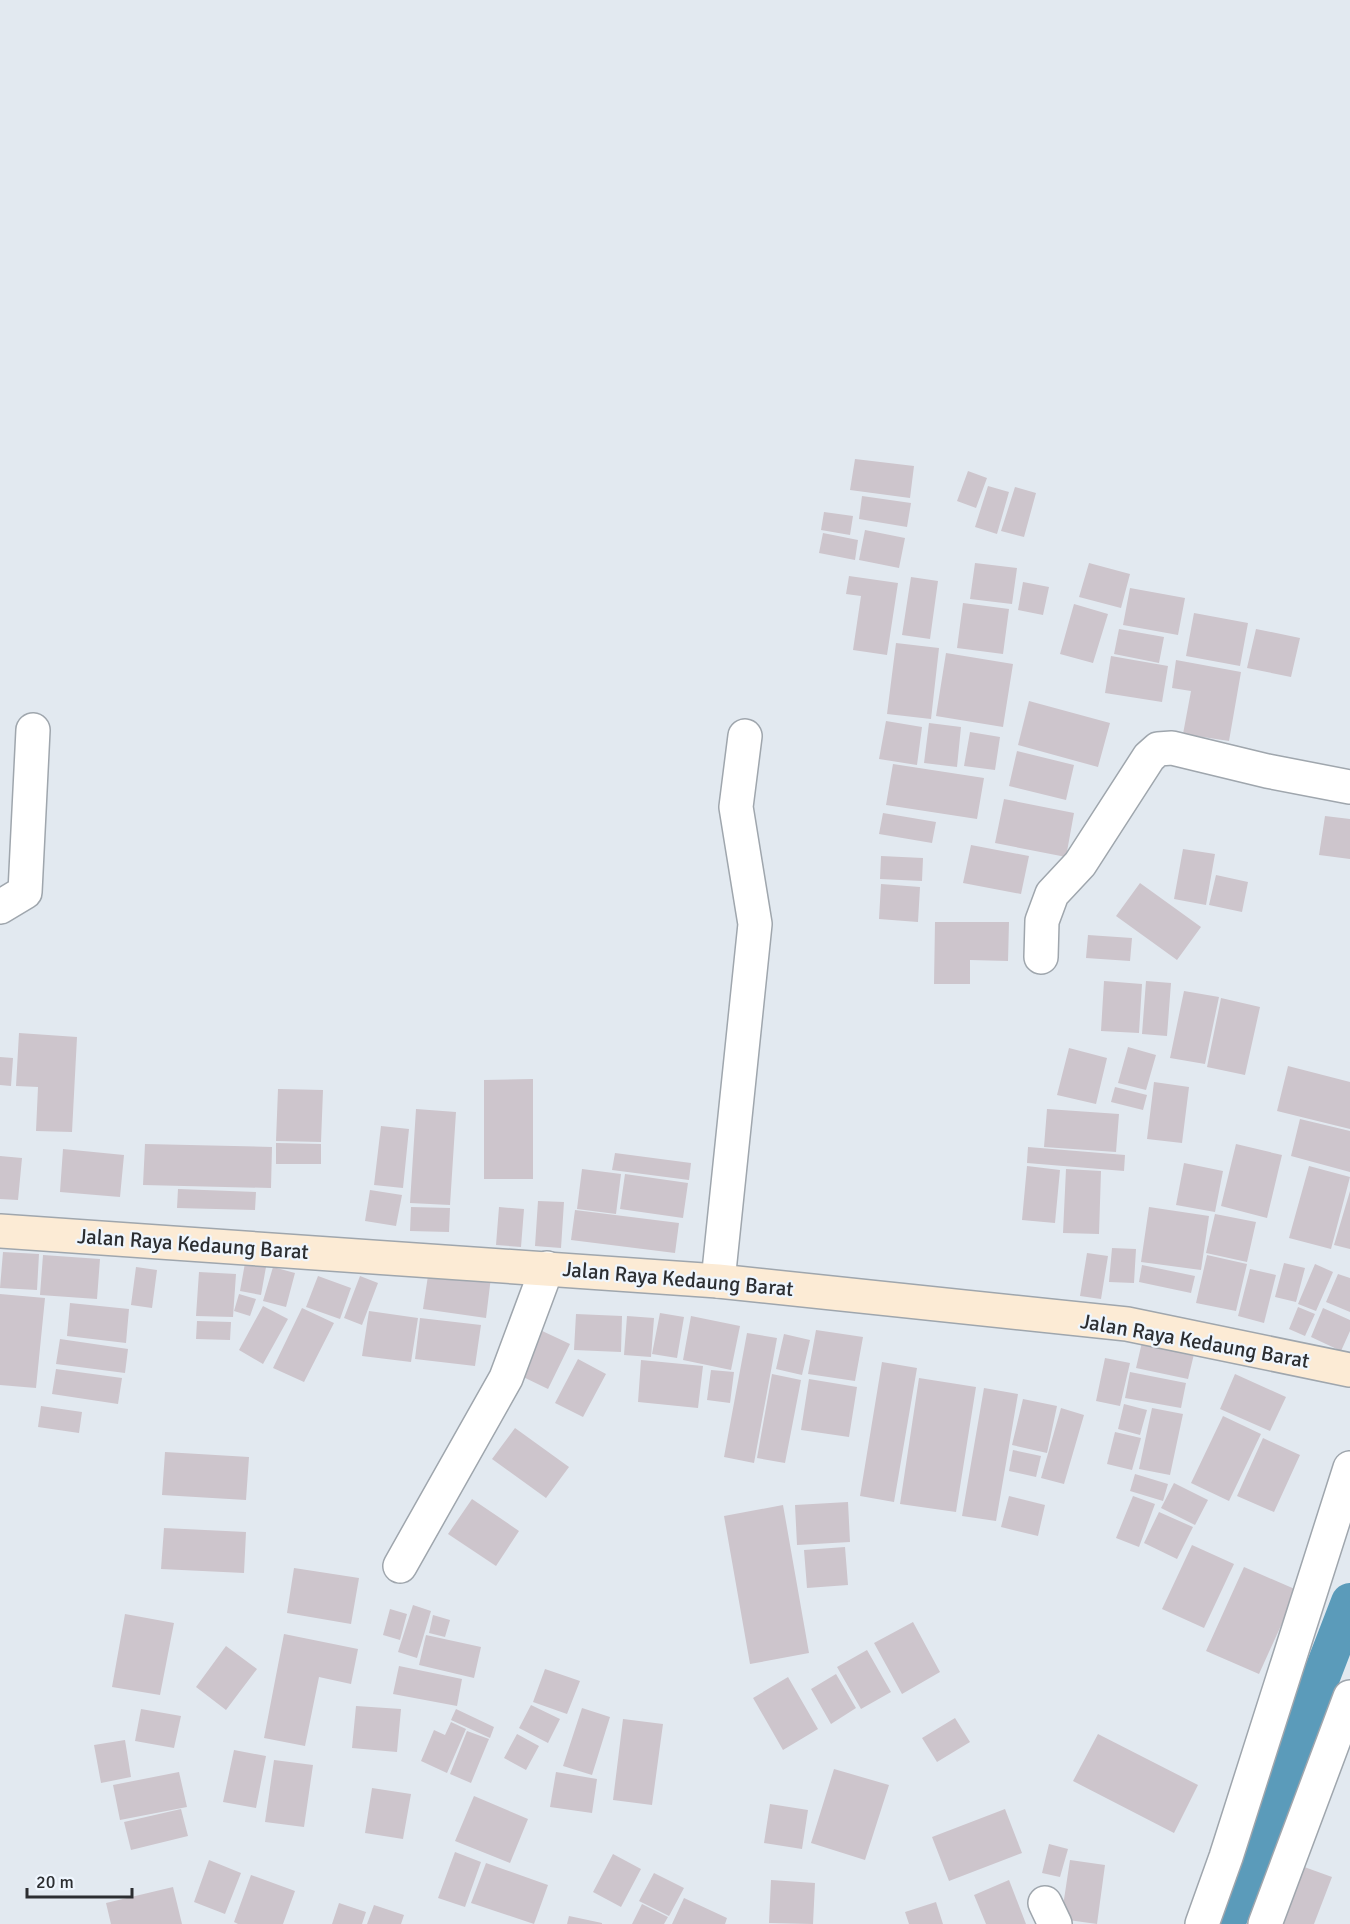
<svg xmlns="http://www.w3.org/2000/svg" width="1350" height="1924" font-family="Signika,sans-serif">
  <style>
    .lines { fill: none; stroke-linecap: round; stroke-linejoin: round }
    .canal { stroke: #5b9bba; stroke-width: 38 }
    .building { fill: #cdc5cc }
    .street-casing { stroke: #9fa6ad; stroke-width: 36 }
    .secondary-casing { stroke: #9fa6ad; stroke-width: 36 }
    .street { stroke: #fff; stroke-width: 33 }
    .secondary { stroke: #fcebd5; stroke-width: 33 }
    .labels { text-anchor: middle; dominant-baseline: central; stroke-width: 4.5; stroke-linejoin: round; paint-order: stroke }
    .street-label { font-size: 21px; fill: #2c2e31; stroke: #eff6fe }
  </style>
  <rect width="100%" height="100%" fill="#e2e9f0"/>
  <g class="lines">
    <path class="canal" d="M1226,1924L1350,1602"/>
  </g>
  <path class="building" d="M855,459L914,466L910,498L850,490Z
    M968,471L987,478L976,508L957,501Z
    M988,486L1009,492L997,534L975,527Z
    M1015,487L1036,493L1024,537L1001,531Z
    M862,496L911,503L907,527L859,519Z
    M824,512L853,516L850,535L821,530Z
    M865,530L905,538L899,568L859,560Z
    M823,533L858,540L855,560L819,553Z
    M975,563L1017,568L1012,604L970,599Z
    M1089,563L1130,574L1121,608L1079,597Z
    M849,576L898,583L887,655L853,650L861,596L846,594Z
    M911,577L938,581L930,639L902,635Z
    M1023,582L1049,587L1043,615L1018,610Z
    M1130,588L1185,598L1178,635L1123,625Z
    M963,603L1009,609L1003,654L957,648Z
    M1074,604L1108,614L1093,663L1060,654Z
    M1194,613L1248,623L1240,666L1186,656Z
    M1119,629L1164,637L1159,663L1114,654Z
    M1256,629L1300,638L1291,677L1247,668Z
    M896,643L939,648L931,719L887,714Z
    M946,653L1013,664L1003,727L936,716Z
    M1111,656L1168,666L1162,702L1105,693Z
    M1176,660L1241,672L1229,741L1183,734L1191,691L1172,688Z
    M1029,701L1110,723L1098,767L1018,745Z
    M886,721L922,727L917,765L879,759Z
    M929,723L961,727L957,767L924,763Z
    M970,732L1000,737L995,770L964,766Z
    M1017,751L1074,765L1066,800L1009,786Z
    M893,764L984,778L977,819L886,805Z
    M1004,799L1074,813L1066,857L995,843Z
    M883,813L936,822L932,843L879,834Z
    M1325,816L1350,819V859L1319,855Z
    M971,845L1029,856L1021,894L963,883Z
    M1183,849L1215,854L1206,905L1174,899Z
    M881,856L923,858L922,881L880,879Z
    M1216,875L1248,882L1242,912L1209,905Z
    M1140,883L1201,927L1177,960L1116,916Z
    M881,884L920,887L918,922L879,919Z
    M935,922H1009L1008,961L970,960V984H934Z
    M1088,935L1132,938L1130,961L1086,958Z
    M1104,981L1142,984L1139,1033L1101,1031Z
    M1146,981L1171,983L1167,1036L1142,1034Z
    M1184,991L1219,997L1205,1064L1170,1058Z
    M1221,998L1260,1007L1245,1075L1207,1067Z
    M19,1033L77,1037L72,1132L36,1131L38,1087L16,1086Z
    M1128,1047L1156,1055L1146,1090L1118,1083Z
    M1069,1048L1107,1058L1096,1104L1057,1095Z
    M0,1057L13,1058L11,1086L0,1085Z
    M1288,1066L1350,1082V1129L1277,1111Z
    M533,1079V1179H484V1080Z
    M1154,1082L1189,1087L1182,1143L1147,1139Z
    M1115,1087L1147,1095L1143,1110L1111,1102Z
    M278,1089L323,1090L321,1142L276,1141Z
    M416,1109L456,1112L450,1205L410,1203Z
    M1047,1109L1119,1114L1116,1152L1044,1147Z
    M1300,1119L1350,1131V1172L1291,1156Z
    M381,1126L409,1129L403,1188L374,1185Z
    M276,1143L321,1144V1164H276Z
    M145,1144L272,1147L271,1188L143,1185Z
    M1236,1144L1282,1155L1267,1218L1221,1206Z
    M1028,1147L1125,1155L1124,1171L1027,1163Z
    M63,1149L124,1155L120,1197L60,1192Z
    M615,1153L691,1163L689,1180L612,1170Z
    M0,1156L22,1158L18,1200L0,1199Z
    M1184,1163L1223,1171L1215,1212L1176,1205Z
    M1027,1166L1060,1170L1055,1223L1022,1220Z
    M1309,1166L1350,1177L1331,1249L1289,1238Z
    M582,1169L621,1174L616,1214L577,1209Z
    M1066,1169L1101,1171L1099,1234L1063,1233Z
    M625,1174L688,1183L683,1218L620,1209Z
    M178,1189L256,1192L255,1210L177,1208Z
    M370,1190L402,1195L396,1226L365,1221Z
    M1350,1191V1249L1334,1245Z
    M538,1201L564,1202L561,1248L535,1246Z
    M411,1207L450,1208L449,1232L410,1231Z
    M499,1207L524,1209L521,1247L496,1245Z
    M1149,1207L1209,1216L1201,1270L1141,1262Z
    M575,1210L679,1223L675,1253L571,1240Z
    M1215,1214L1256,1222L1247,1262L1206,1253Z
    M1112,1248L1136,1249L1134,1283L1109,1282Z
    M3,1252L39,1254L37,1290L0,1288Z
    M1087,1253L1108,1256L1101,1299L1080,1296Z
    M43,1255L100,1259L97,1299L40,1295Z
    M1207,1255L1247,1264L1236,1311L1196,1303Z
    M245,1263L266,1267L261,1295L240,1291Z
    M1284,1263L1305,1268L1296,1302L1275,1297Z
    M1315,1264L1333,1272L1316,1311L1298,1304Z
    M1142,1265L1195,1276L1191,1293L1139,1282Z
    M136,1267L157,1270L152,1308L131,1305Z
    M273,1267L295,1273L286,1307L263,1301Z
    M429,1269L491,1277L486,1318L423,1309Z
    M1250,1269L1276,1275L1264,1323L1238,1316Z
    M199,1272L236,1274L233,1317L196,1316Z
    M1338,1274L1350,1278V1312L1326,1302Z
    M318,1276L351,1288L340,1319L306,1307Z
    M360,1276L378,1283L362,1325L344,1318Z
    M0,1294L45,1298L36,1388L0,1385Z
    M239,1294L256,1299L250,1316L234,1311Z
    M70,1303L129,1309L126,1343L67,1336Z
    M263,1306L288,1319L263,1364L239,1350Z
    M1298,1307L1315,1314L1305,1336L1289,1329Z
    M302,1308L334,1323L304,1382L273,1368Z
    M1323,1308L1350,1320V1331L1341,1351L1311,1337Z
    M369,1311L418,1318L411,1362L362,1356Z
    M660,1313L684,1317L677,1358L652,1354Z
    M576,1314L622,1316L621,1352L574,1350Z
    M627,1316L654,1318L651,1357L624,1355Z
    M691,1316L740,1326L731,1370L683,1360Z
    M420,1318L481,1325L475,1366L415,1359Z
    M197,1321L231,1322L230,1340L196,1339Z
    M538,1329L570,1344L548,1389L517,1374Z
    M816,1330L863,1337L855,1381L808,1374Z
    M747,1333L777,1338L754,1463L724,1457Z
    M784,1334L810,1340L802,1375L776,1369Z
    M1143,1338L1195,1350L1188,1379L1136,1368Z
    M60,1339L128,1349L125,1373L56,1364Z
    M1105,1358L1130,1363L1120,1406L1096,1401Z
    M578,1359L606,1374L583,1417L555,1403Z
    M641,1360L703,1366L698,1408L638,1402Z
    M882,1362L917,1368L894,1502L860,1496Z
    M56,1369L122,1378L118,1404L52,1394Z
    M711,1370L734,1372L730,1403L707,1400Z
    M1130,1372L1186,1383L1181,1408L1125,1398Z
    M772,1374L801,1380L785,1463L757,1458Z
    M1235,1374L1286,1397L1270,1431L1220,1409Z
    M919,1378L976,1387L956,1512L900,1504Z
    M809,1379L857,1387L849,1437L801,1430Z
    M984,1388L1018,1394L996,1521L962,1516Z
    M1023,1399L1057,1406L1047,1453L1012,1445Z
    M1124,1404L1147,1410L1140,1435L1118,1429Z
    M41,1406L82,1412L79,1433L38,1427Z
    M1061,1408L1084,1415L1064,1484L1041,1478Z
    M1152,1408L1183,1414L1170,1475L1139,1469Z
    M1223,1416L1261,1434L1229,1501L1191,1483Z
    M515,1428L569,1467L546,1498L492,1459Z
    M1115,1432L1141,1438L1132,1470L1107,1464Z
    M1263,1438L1300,1455L1274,1512L1237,1496Z
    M1013,1450L1041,1456L1036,1477L1009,1471Z
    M165,1452L249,1457L246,1500L162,1495Z
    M1135,1474L1168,1484L1163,1501L1130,1491Z
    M1174,1483L1208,1500L1195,1525L1161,1508Z
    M1009,1496L1045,1505L1038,1536L1001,1527Z
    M1133,1496L1155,1504L1139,1547L1116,1538Z
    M472,1499L519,1531L496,1566L448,1534Z
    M848,1502L850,1542L797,1545L795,1505Z
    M783,1505L809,1653L750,1664L724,1516Z
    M1159,1512L1193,1527L1177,1559L1144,1543Z
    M164,1528L246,1532L244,1573L161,1569Z
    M1192,1545L1234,1564L1204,1628L1162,1609Z
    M845,1547L848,1585L807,1588L804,1550Z
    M1244,1567L1297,1590L1259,1674L1206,1651Z
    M294,1568L359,1578L351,1624L287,1613Z
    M413,1605L431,1611L417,1658L398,1652Z
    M390,1609L407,1614L400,1640L383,1635Z
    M125,1614L174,1623L160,1695L112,1687Z
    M433,1615L450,1620L445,1637L429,1633Z
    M913,1622L940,1672L902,1694L874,1643Z
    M284,1634L358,1649L351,1684L319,1677L305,1746L264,1738Z
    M426,1635L481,1647L474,1678L419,1665Z
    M226,1646L257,1669L226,1710L196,1687Z
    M867,1650L891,1692L861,1709L837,1667Z
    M399,1666L462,1679L457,1706L393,1694Z
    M545,1669L580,1681L567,1714L533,1702Z
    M836,1674L856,1708L831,1724L811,1689Z
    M788,1677L818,1729L783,1750L753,1698Z
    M531,1705L560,1719L548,1743L519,1728Z
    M356,1706L401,1709L397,1752L352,1748Z
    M582,1708L610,1717L592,1775L563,1766Z
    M141,1709L181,1716L174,1748L135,1741Z
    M456,1709L494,1727L490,1738L451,1720Z
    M955,1718L970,1742L937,1762L922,1738Z
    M623,1719L663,1724L652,1805L613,1800Z
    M451,1722L466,1729L447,1773L421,1761L434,1730L445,1735Z
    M467,1731L489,1739L471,1783L450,1774Z
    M517,1734L539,1746L526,1770L504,1758Z
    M1098,1734L1198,1785L1174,1833L1073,1781Z
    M125,1740L131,1777L101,1783L94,1745Z
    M234,1750L266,1756L256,1808L223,1802Z
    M274,1760L313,1765L304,1827L265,1822Z
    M834,1769L889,1785L865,1860L811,1843Z
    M179,1772L187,1807L120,1820L113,1785Z
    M556,1772L597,1779L592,1813L550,1807Z
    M372,1788L411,1794L403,1839L365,1833Z
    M474,1796L528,1819L510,1863L455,1841Z
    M770,1804L808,1810L802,1849L764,1843Z
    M181,1809L188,1836L131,1850L124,1822Z
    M1005,1809L1022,1853L949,1881L932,1837Z
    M1049,1844L1068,1849L1060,1877L1042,1873Z
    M455,1852L481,1862L465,1907L438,1898Z
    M613,1854L641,1869L621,1907L593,1892Z
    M209,1860L241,1873L225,1914L194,1902Z
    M1070,1860L1105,1865L1097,1924L1061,1919Z
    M486,1863L548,1885L534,1924L471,1903Z
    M1296,1864L1332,1877L1314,1924H1284L1274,1921Z
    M654,1873L684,1888L669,1916L639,1901Z
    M251,1875L295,1891L283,1924H238L234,1922Z
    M771,1880L815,1883L813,1924L769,1923Z
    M1009,1880L1026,1924H986L974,1895Z
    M173,1887L182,1924H111L106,1903Z
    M684,1898L727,1918L725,1924H672Z
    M936,1902L943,1924H909L905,1912Z
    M339,1903L366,1912L362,1924H332Z
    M642,1904L668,1917L664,1924H632Z
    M374,1905L404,1915L401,1924H367Z
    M569,1916L602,1923V1924H567Z"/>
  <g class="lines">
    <g class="street-casing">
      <path id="street" d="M0,907L25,892L33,730
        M1041,957L1042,921L1052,894L1080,864L1149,757L1158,749L1172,748L1267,771L1350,787
        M718,1281L755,924L736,807L745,736
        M400,1566L506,1378L547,1268
        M1045,1903L1055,1924
        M1202,1924L1226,1857L1350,1468
        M1265,1924L1350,1697"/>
    </g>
    <g class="secondary-casing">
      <path id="secondary" d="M0,1231L718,1281L1127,1324L1350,1370"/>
    </g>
    <use href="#street" class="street"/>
    <use href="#secondary" class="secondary"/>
  </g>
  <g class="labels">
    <g class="street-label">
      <text transform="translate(193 1244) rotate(4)">Jalan Raya Kedaung Barat</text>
      <text transform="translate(678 1279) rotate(5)">Jalan Raya Kedaung Barat</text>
      <text transform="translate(1195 1341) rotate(10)">Jalan Raya Kedaung Barat</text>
    </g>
  </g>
  <path d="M27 1888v9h105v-9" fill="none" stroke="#2c2e31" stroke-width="3"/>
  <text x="36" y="1888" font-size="18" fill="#2c2e31" stroke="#eff6fe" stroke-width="4.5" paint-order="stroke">20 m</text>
</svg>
